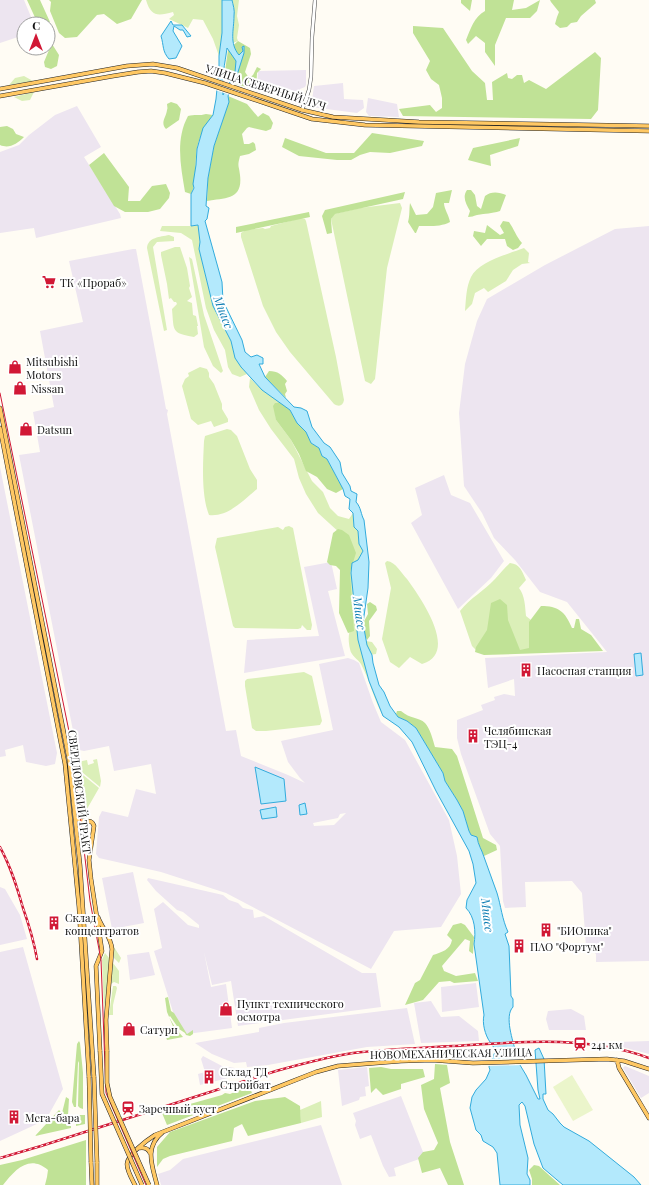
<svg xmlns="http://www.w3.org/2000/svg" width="649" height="1185" font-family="'Playfair Display',serif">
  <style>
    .industrial { fill: #ede5f0; fill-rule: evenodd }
    .green { fill: #dbefb8 }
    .forest { fill: #c0e296 }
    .pitch { fill: #ebf5cb }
    .water { fill: #b3e9fc; stroke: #32abdc; fill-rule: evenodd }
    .pier { fill: #fffcf4 }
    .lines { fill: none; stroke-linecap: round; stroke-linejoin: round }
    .minor-casing { stroke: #444; stroke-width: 4 }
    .major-casing { stroke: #222; stroke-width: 4.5 }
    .minor { stroke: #fff; stroke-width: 3 }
    .major { stroke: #ffc864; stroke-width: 3.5 }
    .tram { stroke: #d11835; stroke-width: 1 }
    .rail-casing { stroke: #d11835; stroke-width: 2.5 }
    .rail { stroke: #fff; stroke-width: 1; stroke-dasharray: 3; stroke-linecap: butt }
    .major-bridge-casing { stroke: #222; stroke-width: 4.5; stroke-linecap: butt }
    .major-bridge { stroke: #ffc864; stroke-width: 3.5 }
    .labels { text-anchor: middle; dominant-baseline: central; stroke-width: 4; stroke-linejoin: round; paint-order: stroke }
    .street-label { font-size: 11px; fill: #111; stroke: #fff }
    .poi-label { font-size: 11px; fill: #111; stroke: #fff; text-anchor: start }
    .water-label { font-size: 12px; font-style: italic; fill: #0a7bb2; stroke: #fff }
  </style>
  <rect width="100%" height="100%" fill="#fffcf4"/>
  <path class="industrial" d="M0,0H24L34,24H24V35L0,43Z
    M306,70V85L305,87L300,89L298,104L257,90L258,71Z
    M343,83L344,99L363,100L364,108L357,113L311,107L314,86Z
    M368,98L397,104L399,117L369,116L366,112Z
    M77,106L101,147L84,157L120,214L121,218L36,238L34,228L0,233V152L19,145L29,135L55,115Z
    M649,226V961L596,962V954L586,946L582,893L572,881L525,882L526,907L505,908L503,901L500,846L490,834L461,754L457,738V720L483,710L481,705L495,700L494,697L504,694L515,696L514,679L488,688L485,658L607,652L567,602L540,592L515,560L494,538L482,513L464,486L459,413L465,364L477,321L487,299L545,265L615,229Z
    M133,249H136L162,387L166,409L168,410L167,414L226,731L236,730L241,756L288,775L305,783L300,778L288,762L281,741L333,730L319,664L348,658L354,660L359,663L373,703L381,722L405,740L449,820L457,856L461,894L441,927L394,931L371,969L226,893L161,872L99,858L96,854L99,817L102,811L128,817L136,789L156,794L151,764L114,771L109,746L84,751L79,750L76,746L19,455L40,452L33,412L54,407L40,331L83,322L69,261ZM346,813L334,825L314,826L313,823L338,818L340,814Z
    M0,467L57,753L55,764L46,766L26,762L23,745L5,750L6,756L0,757Z
    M444,475L451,495L470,503L504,561L491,578L458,609L411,523L422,515L415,488Z
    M331,562L337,589L328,591L345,656L244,673L247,640L319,636L304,567Z
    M133,872L144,923L112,929L102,878Z
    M148,878L223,895L229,900L238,903L243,908L253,910L254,918L264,916L362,973H376L381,1007L238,1026L231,981L212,985L204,952L211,987L226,984L232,1028L187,1034L174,1015L154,951L162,948L154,909L163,902L188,925L199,928V925L183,912L177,910L156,891L147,880Z
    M0,887L5,889L20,915L27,939L0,945Z
    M23,947L63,1089L48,1116L39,1123L0,1141V952Z
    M149,952L155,975L130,980L127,955Z
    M476,983L479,1007L442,1012L441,987Z
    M431,1001L441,1017L459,1016L478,1031L479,1041L421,1043L414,1003Z
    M407,1008L415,1044L367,1047L268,1065L247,1067L246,1062L234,1063L212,1054L195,1043L259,1032V1028L284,1023Z
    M571,1009L584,1016L586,1030H549L546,1019L548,1011Z
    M649,1041V1054L618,1046V1042Z
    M203,1056L222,1066L235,1068L236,1076L200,1085L198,1074L205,1072L201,1059Z
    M625,1066L649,1076V1093L641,1098L623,1068Z
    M367,1067L369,1086L365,1087L366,1096L360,1097L359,1100L342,1106L338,1070Z
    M401,1096L425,1157L394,1168L396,1176L389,1177L383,1166L371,1135L360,1139L355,1125L356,1121L353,1113Z
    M321,1125L342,1185H161L158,1174L170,1170L183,1159Z"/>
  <path class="green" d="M146,0H222V33L219,56L213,39L203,20L193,19L188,28L169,19L174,15L173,12C158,16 151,17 146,0Z
    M232,0H239L237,16L239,25L237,38L238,41L233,43L232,40L234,14Z
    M24,76L33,81L9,85L15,78Z
    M34,92L30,100L22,101L14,97Z
    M400,203L402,208L387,268L375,379L371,384L365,381L331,219L334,214L360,208Z
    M301,218L305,219L306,221L336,357L344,400C343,406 339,407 334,404L290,352L276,332L263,306L241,237V233L246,230L263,228L265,229L270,228L271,226Z
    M198,225L200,243L199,249L213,306L231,341L235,358L241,367L247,374L240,377L232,374L228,367L225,350L214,330L206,308L192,240L181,233L160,231L162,226H191Z
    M169,235L174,237V241L157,242L153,247L167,330L164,331L147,248C148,237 160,237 169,235Z
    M175,247H180L187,268L190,286L189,288L192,297L187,301L192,303L193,315L196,316L198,326H197L198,334L194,337C171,333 174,331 172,309L177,304L176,302H174L171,298L169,299L167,284L161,255V252Z
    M524,248L529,253L528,262L530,263L522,264L513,270L506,281L488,292L484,288L475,293L472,304L465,311C466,300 466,287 471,277C478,262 508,254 524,248Z
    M189,257L192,259L204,315L223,371L221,373L213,366L204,347Z
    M200,367L207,369L209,373V377L214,384L222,404V409L228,419V422L214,427L211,421L198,425L191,419L182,386L185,379L189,376L188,373Z
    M250,378L262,390L280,402L275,403L276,420L291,440L312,481L323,492L330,508L338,516L349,519L353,513L354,527L358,531L359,544L363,551L358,560L359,640L372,642L377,649L376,654L369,655V681L383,716C374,700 370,681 361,664C358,659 351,656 350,649C348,640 348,633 352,625L341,534L318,513L306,494L299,478L294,459L271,429L259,410L249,387Z
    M227,429L231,430L237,436L250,469L257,480V489C243,501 228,517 209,515C201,495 203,463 204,441L205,436Z
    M289,526L293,528L312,625L311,630H307L302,625L301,628L298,629L235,628L233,626L215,547L217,538L278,527L283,530L285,527Z
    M387,561C396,562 401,573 407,579C420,597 460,653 422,664L410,657L399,668L390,662L382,639L391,588L385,563Z
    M510,563C520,564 522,571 526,580L519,588C525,596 525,606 526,616L531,620L539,622L562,649L478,652L472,646L460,611C470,598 484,591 495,579C500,574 504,568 510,563Z
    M304,672L312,676L322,721L320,725L266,731H256L252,728L245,686V681L247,679Z
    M97,759L101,781L100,787L77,768H78V762L87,760L88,765L94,763L93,760Z
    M77,770L99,788L83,816Z
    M114,947L121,958L119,963L114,958Z
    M105,953L110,959L104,1011L102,960Z
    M113,963L119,971V984L114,982L111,984Z
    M113,986H116L117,988L113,1005V1015H109Z
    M321,1101L322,1117L301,1123L300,1110Z"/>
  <path class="forest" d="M27,0H40L50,22L47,24H38Z
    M49,0H142L131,19L117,24L104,14L97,15L77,37L65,38L59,33L50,11L51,2Z
    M461,0H472L470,11L461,3Z
    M485,0H514L512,10L526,8L540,0L537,11L530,18H506L495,45V66L485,52V43L476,36L468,44L466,40C471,28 474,17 485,11Z
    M550,0H595L596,3L581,16L577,22L571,23L567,27L560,28L555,24L557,17L559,12L551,2Z
    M413,26L443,28L472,71L485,83L487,100H493L492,82L507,73L508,78L512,79L517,75H522L524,83L529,80L546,89L595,52L601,58L598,110L591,119L403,116L399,109L430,105L436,112L442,108V98L439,85L431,79L426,70L430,61L413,33Z
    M48,31L50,32L52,44L59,55L57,66L51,69L45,67L44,62L49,50Z
    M238,41L250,48L251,54L245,72L249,78L253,75L257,67L261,69L257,73L256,90L236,84L224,78L228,50Z
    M228,96L247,104L258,117L263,113L269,116L273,123L271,129L266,131L249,127L247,128L242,134L244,144H249L253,142L255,144L256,150L249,154L240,156C237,167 239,165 240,175C243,200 226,198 207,201L208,178L214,146L229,102Z
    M171,102L177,104L181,109L179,120L166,129C160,122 166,118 167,110C168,108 167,106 167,104Z
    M206,114L213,115C205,125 200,135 197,148C194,164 198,180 191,194L185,192C181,167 175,140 188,116C194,114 200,116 206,114Z
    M7,126L13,129L16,134L24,137C17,144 9,149 0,145V127Z
    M372,133L424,141L422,146L390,153L370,152L360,155L351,160H337L299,156L282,147L285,138L326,153H354Z
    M520,138L518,146L490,155L491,166L468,160L473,148Z
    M104,153L129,187L128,201H140L152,186L166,184L170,193L169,198L160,209L148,212H125L114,206L89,165Z
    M452,190L449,203H444C444,209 449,215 450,222C441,227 429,226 419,226L416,233H415L408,222C410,215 409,210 410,203L416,215L427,214L433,207L436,193Z
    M467,190H471L475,195L477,206L481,209L485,196C491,191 499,192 506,195L500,211C491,214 486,213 477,215C473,216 472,217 468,217L470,211C466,204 462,197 467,190Z
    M405,192L403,199L335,214L331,219L332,233L327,234L322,216L325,210Z
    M309,212L310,217L236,233V227Z
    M503,221L509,222C514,229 516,236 522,243L518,248L513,250L507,246L505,239H487L481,246L473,236L474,231L485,233L487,225L500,235L504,233L500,226Z
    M269,371C278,371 282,375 287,381L285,384L287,391L285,394L286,398L265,377Z
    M280,402L290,410L297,423L306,432L311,443L319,448L322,456L327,459L343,489L336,493L327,489L317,477L306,471L299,454L291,440L276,420L273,406L275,403Z
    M338,529L342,530L349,535L356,553L350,572L354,631L348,633L339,613L340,570L336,566L330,565L327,562L333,533Z
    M500,599L507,605L508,620L520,650L529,648V622L541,606C558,606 565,611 572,628H574L576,619H579L581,629L591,635L603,651L484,655L475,652L476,647L487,630L491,603Z
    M370,602L376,606L377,610L369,621L370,636L367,640L365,636L362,625L368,614L367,604Z
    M397,711H401C410,719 419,717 425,723C430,728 433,740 435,747L452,749L457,756L483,838L496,845L497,850L484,856C481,849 478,845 477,837L471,835L469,831L463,811L457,800L445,781L443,773L416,728L407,721L398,717L396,714Z
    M461,923L465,925L474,937L473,954L469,951L470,941L465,939L442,966L444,971L456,976L475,973L478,981L454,983L450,981L439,982L423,1000L405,1005L415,983L420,980L433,955C442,952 450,950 452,940L447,935L453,925Z
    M168,997L171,1011L174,1013L187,1034L193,1030V1034L190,1036L186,1035L185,1033L179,1029L170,1016L169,1017L176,1029L183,1037L167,1040L165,1033L175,1031L167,1012L165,998Z
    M79,1041L80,1043L83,1073V1109L80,1108L78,1106L79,1061L78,1063L76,1107H74L72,1102L77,1044Z
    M435,1064L447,1065L450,1083L440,1088L450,1142L464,1185H448L440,1168L422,1173L418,1158L423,1152L434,1150L438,1143L424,1109L421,1085L434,1079Z
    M381,1067L391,1069H423L425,1077L401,1084V1089L383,1095L376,1088L371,1093L369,1068Z
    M250,1088L252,1093L167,1125L162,1113L187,1107L190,1104L222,1095L225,1093L230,1094L239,1090Z
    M66,1097L69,1099L68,1115H71V1128L35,1136L59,1110L62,1113Z
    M285,1097L300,1106L301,1123L248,1136L242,1124L234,1128L232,1141L170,1156L163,1159L157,1167V1147L170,1132L255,1101Z
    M76,1115H85V1124L76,1126Z
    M86,1140V1185H45L47,1177L48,1170C29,1154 15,1170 3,1185H0V1165L22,1160Z
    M534,1165L539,1166L560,1185H532V1179L529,1170Z"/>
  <path class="pitch" d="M572,1075L593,1110L573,1121L553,1087Z"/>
  <path class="water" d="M222,0H232C233,5 235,10 234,16C234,30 229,43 239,55L243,51L242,47L244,46V53L237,75L228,96L229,102L214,146L208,178L206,206L209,208L207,219L205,221L222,282L223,301L242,340L245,352L251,357L257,355L263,358V364H259L265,377L294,407L301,408L307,411L312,427L324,443L330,447L340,462L342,473L350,486L351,491L357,494L356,502C361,507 361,515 364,520L369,562L368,588L363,623L367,645L372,655L373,663L379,685L384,692L390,706L398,717L407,721L416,728L443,773L445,781L457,800L463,811L469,831L471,835L477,837C478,845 482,850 484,857C488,869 493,881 497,893C501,906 502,919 508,932L505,934L509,946L511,996L513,999V1007C504,1016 513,1041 516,1053L514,1055L526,1075L538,1099H540L538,1090L535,1050L539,1048L544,1059L546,1094H543V1099L548,1110L553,1114L560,1123L564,1127L589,1141L634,1177L641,1185H563L543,1168L534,1144L525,1106L522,1102L519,1105L520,1125L528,1158L527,1174L530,1180V1185H500L497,1153L493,1147L483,1141L481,1135L476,1130L470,1108L472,1097L476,1090L486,1079L490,1070C486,1062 495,1058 495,1050C494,1046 491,1045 490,1042C485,1035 482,1023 484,1015L474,944C476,932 475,917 466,908L467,900L476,883L473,864L469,851L436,791L412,742L399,727L383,716L369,681L358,640L351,573L352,563L358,560L363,551L359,544L358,531L354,527L353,513L349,509L350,499L345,496L343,489L327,459L322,456L319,448L311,443L306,432L297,423L290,410L262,390L241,367L235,358L231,341L213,306L199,249L200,242L198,225L191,226V194L194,188L193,184L196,165L197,149L203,128L213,115L216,99L219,68V56L222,33ZM227,48L236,61L235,72L223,95C221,79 225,64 227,48Z
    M171,21L173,25H182L191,36L187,37L183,30H180L174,26L173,31L182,46L176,58L169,59C162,51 164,46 161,36Z
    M641,653L643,675L636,676L634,654Z
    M255,767L284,779L286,801L261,804Z
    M305,803L307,814L300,815L299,805Z
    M276,807L277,817L262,819L260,810Z"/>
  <path class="pier" d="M216,78L224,81V88L227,82L235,85L230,95L215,90Z
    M515,1041L516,1044L490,1046L488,1043Z
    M518,1058L523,1065L486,1066L489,1059Z"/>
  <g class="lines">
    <g class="minor-casing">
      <path id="minor" d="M302,110L309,90L311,77L312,37L315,0"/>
    </g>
    <g class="major-casing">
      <path id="major" d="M0,89L127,66L153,64L177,68L302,110L333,117L419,122L649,126
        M0,96L113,76L138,72L151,71L165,73L205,83L312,119L365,125L649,131
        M0,408L69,759L80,865L94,1077
        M0,428L65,764L79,907L89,1077
        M76,818C81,825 91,816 94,826L89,860L91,879L102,951L96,966L100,1051
        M98,917C102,928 111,937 112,949L106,1020L107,1051
        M617,1060L619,1068L649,1118
        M139,1148C144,1147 148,1148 150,1153
        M91,1162L92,1185
        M97,1162V1185
        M135,1185C132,1179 127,1171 127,1164C127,1155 147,1140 155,1135L316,1072L338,1066L401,1061L432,1060L473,1063L607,1059L624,1061L649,1069
        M157,1185C152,1165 144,1147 163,1132"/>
    </g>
    <use href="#minor" class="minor"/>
    <use href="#major" class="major"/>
    <path class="tram" d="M0,393L72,746L90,901L101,960L106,1093L146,1185"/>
    <g class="rail-casing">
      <path id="rail" d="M0,847C11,867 17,887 23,908C29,925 34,942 37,959
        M0,1158L41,1146L276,1071C301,1064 327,1057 353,1053C386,1049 420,1048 453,1046C518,1042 586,1035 649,1058"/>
    </g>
    <use href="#rail" class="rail"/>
    <g class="major-bridge-casing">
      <path id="major-bridge" d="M100,1051L102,1094L142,1185
        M107,1051V1083L110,1097L149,1185
        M89,1077L91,1162
        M94,1077L97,1162"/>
    </g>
    <use href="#major-bridge" class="major-bridge"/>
  </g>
  <defs>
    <g id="supermarket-bare" transform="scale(1.08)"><path d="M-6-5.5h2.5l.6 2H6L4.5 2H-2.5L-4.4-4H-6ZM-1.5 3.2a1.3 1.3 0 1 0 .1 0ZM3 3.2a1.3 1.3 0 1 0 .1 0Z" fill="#d11835" stroke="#fff" stroke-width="2.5" paint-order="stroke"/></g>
    <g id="shop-bare" transform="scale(1.08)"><path d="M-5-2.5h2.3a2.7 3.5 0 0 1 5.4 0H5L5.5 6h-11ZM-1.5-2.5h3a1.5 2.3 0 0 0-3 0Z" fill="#d11835" stroke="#fff" stroke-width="2.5" paint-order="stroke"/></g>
    <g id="building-bare" transform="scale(1.08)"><path d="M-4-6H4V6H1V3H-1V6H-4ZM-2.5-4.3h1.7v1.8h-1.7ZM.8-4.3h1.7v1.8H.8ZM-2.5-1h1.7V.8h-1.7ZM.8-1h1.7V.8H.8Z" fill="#d11835" stroke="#fff" stroke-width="2.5" paint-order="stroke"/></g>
    <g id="station-bare" transform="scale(1.08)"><path d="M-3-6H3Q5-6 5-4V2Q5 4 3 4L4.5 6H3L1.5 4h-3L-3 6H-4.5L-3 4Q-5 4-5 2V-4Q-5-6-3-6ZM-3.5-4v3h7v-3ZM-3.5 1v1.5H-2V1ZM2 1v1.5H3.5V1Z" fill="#d11835" stroke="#fff" stroke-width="2.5" paint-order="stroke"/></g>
  </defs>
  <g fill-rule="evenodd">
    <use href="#supermarket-bare" x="49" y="282"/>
    <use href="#shop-bare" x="15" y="367"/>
    <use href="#shop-bare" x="20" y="388"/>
    <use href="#shop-bare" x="26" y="429"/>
    <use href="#building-bare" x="526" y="670"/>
    <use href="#building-bare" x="473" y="736"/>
    <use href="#building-bare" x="54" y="923"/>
    <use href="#building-bare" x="546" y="930"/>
    <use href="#building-bare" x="519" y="946"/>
    <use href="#shop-bare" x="226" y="1009"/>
    <use href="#shop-bare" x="129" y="1029"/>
    <use href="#station-bare" x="580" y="1044"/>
    <use href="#building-bare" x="209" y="1077"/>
    <use href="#station-bare" x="128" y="1108"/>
    <use href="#building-bare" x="14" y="1117"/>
  </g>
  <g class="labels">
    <g class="street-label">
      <text transform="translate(266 87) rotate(18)">УЛИЦА СЕВЕРНЫЙ ЛУЧ</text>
      <text transform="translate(80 792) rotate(83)">СВЕРДЛОВСКИЙ ТРАКТ</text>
      <text transform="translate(451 1053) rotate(-1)">НОВОМЕХАНИЧЕСКАЯ УЛИЦА</text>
    </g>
    <g class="poi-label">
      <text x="60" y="282">ТК «Прораб»</text>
      <text x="26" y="361">Mitsubishi<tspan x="26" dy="13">Motors</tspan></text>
      <text x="31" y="388">Nissan</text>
      <text x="37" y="429">Datsun</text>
      <text x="537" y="670">Насосная станция</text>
      <text x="484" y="730">Челябинская<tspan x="484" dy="13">ТЭЦ-4</tspan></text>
      <text x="65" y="917">Склад<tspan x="65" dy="13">концентратов</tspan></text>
      <text x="557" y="930">"БИОника"</text>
      <text x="530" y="946">ПАО "Фортум"</text>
      <text x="237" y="1003">Пункт технического<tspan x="237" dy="13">осмотра</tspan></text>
      <text x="140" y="1029">Сатурн</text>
      <text x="591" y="1044">241 км</text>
      <text x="220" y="1071">Склад ТД<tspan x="220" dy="13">Стройбат</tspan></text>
      <text x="139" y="1108">Заречный куст</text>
      <text x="25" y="1117">Мега-бара</text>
    </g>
    <g class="water-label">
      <text transform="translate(224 312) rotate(69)">Миасс</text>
      <text transform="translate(360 613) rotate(82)">Миасс</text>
      <text transform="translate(488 915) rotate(83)">Миасс</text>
    </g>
  </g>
  <g transform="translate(36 36)"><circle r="19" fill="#ffffff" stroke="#a0a0a0"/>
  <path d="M0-3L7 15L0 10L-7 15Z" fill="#d11835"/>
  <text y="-6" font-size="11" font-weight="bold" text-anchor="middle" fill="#111111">С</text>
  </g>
</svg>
